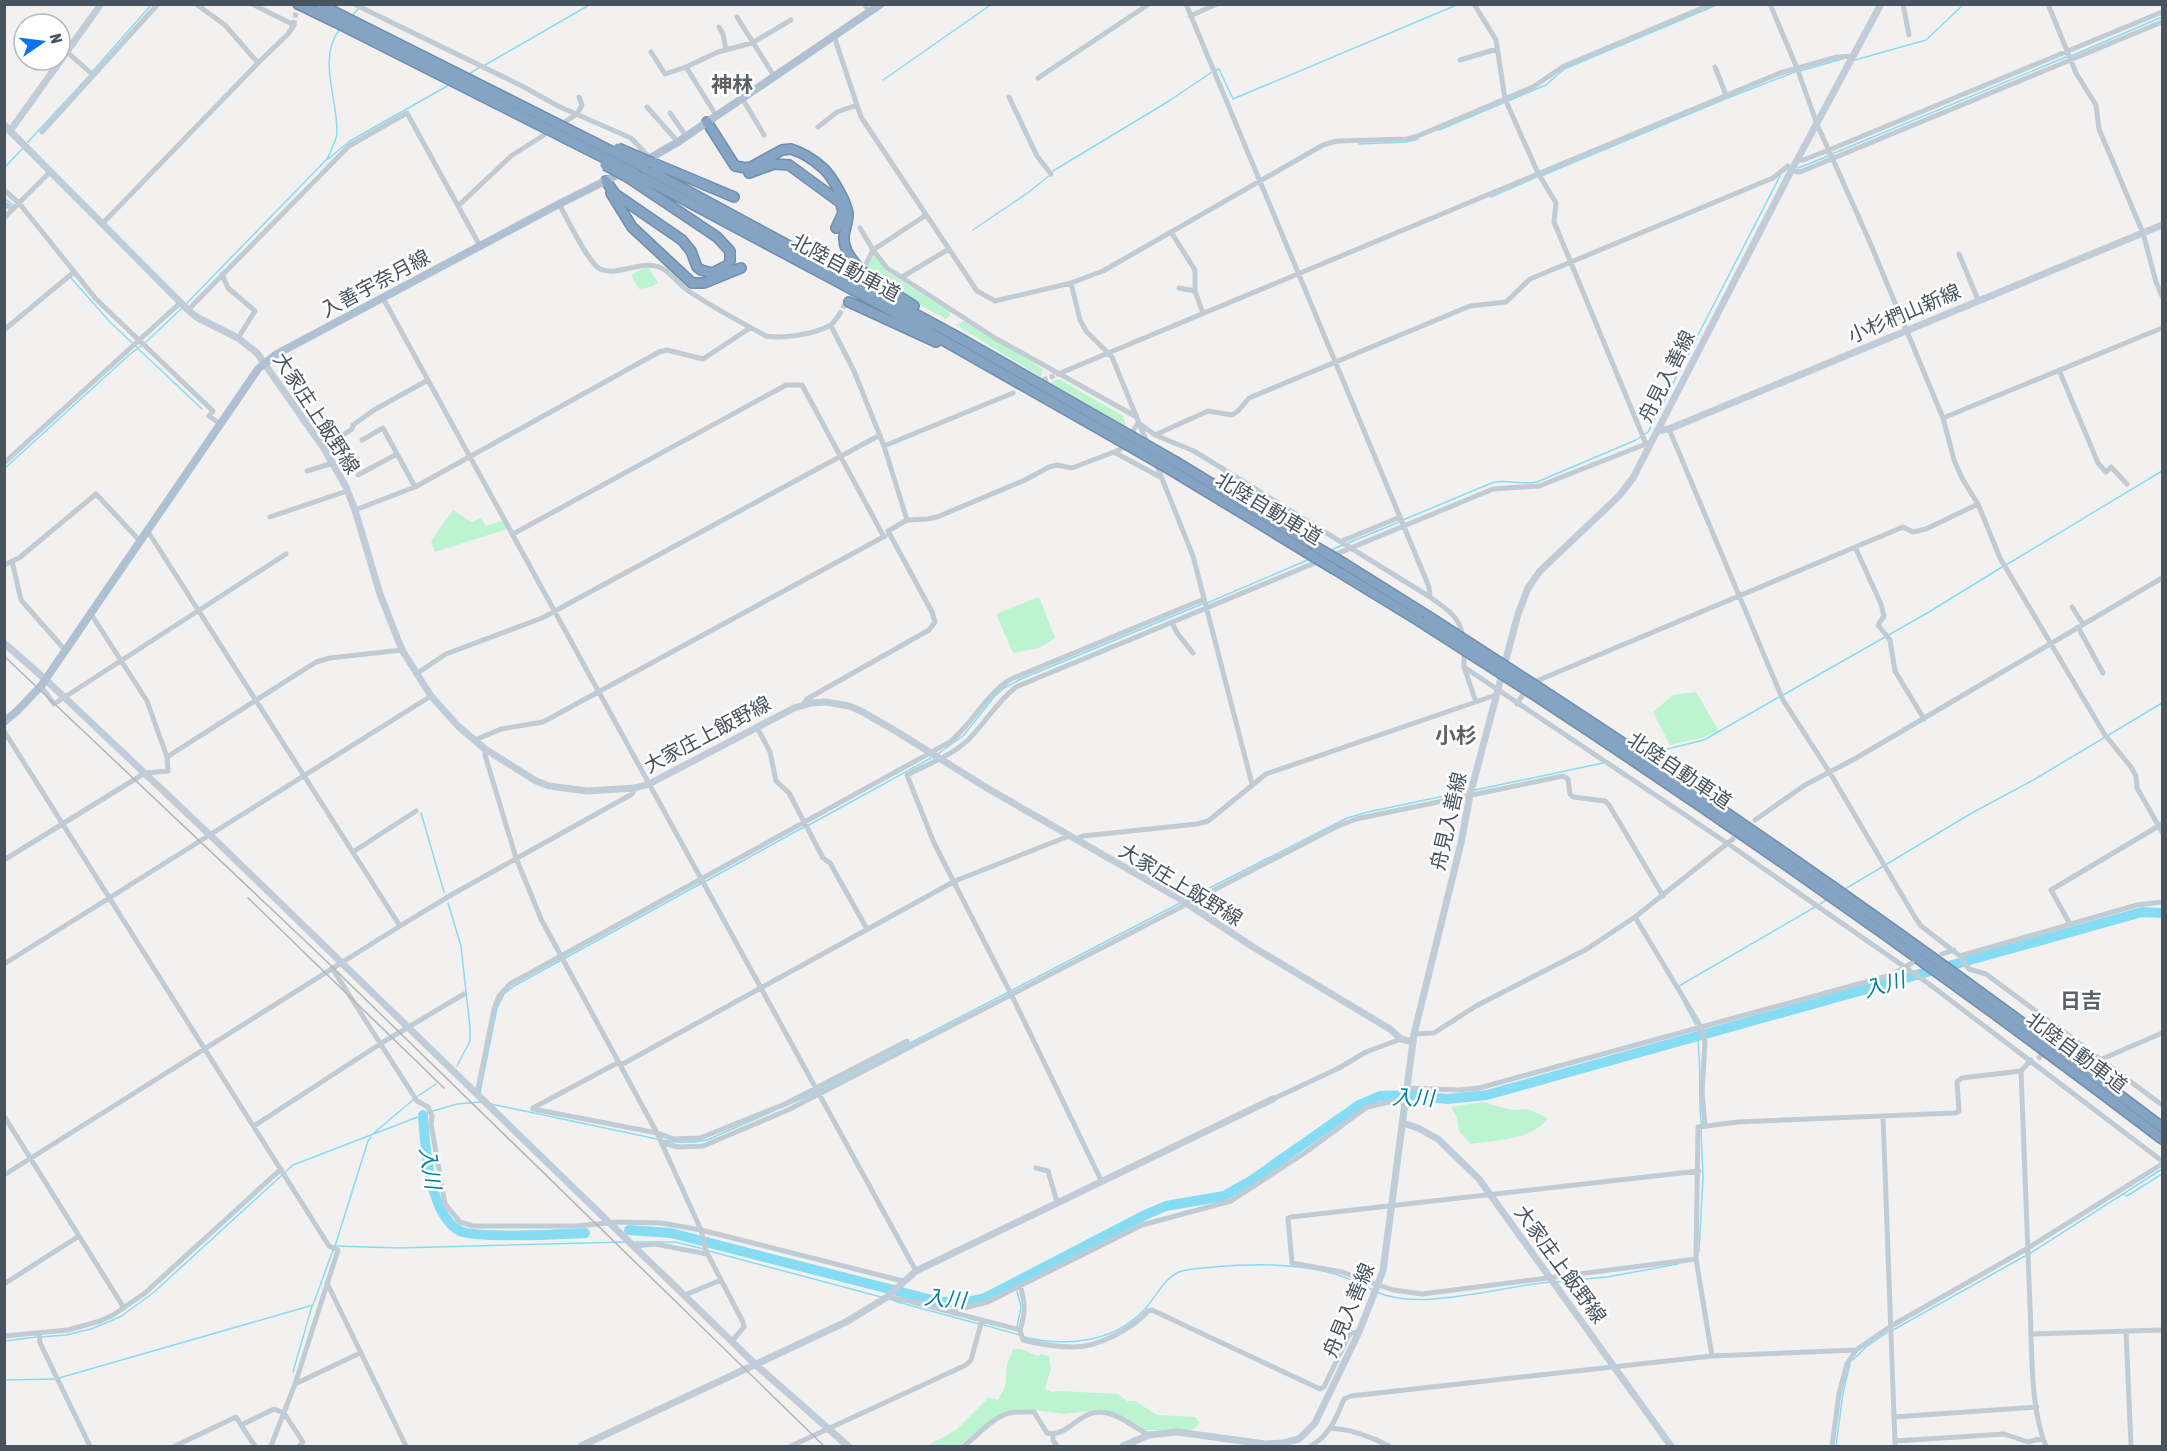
<svg xmlns="http://www.w3.org/2000/svg" width="2167" height="1451" font-family="'Asap Condensed','Noto Sans JP',sans-serif">
  <style>
    .green { fill: #bcf3d1 }
    .lines { fill: none; stroke-linecap: round; stroke-linejoin: round }
    .stream { stroke: #86ddf3; stroke-width: 1.5 }
    .river { stroke: #86ddf3; stroke-width: 10 }
    .street-tunnel { stroke: #c8c9cc; stroke-width: 5; stroke-dasharray: 5 2.5; stroke-linecap: butt }
    .highway-casing { stroke: #708eae; stroke-width: 12 }
    .street { stroke: #c0cbd3; stroke-width: 5 }
    .secondary { stroke: #c0ccd8; stroke-width: 7 }
    .primary { stroke: #aec0d1; stroke-width: 8 }
    .highway { stroke: #85a3c2; stroke-width: 9 }
    .rail { stroke: #b2b5bb; stroke-width: 1.5 }
    .highway-bridge-casing { stroke: #708eae; stroke-width: 12; stroke-linecap: butt }
    .highway-bridge { stroke: #85a3c2; stroke-width: 9 }
    .labels { text-anchor: middle; dominant-baseline: central; stroke-width: 5; stroke-linejoin: round; paint-order: stroke }
    .street-label { font-size: 20px; fill: #47545f; stroke: #fff }
    .neighbourhood-label { font-size: 21px; font-weight: bold; fill: #5c6166; stroke: #fff }
    .water-label { font-size: 21px; font-style: italic; fill: #04809e; stroke: #fff }
  </style>
  <rect width="100%" height="100%" fill="#f3f0f0"/>
  <path class="green" d="M872,257H875L887,272L946,309L950,312V316L946,319L923,307L866,269Z
    M644,268H649L658,283L651,287L639,289L631,275Z
    M964,321L1043,369L1041,377L956,325Z
    M1059,379L1123,416L1126,426L1050,383Z
    M453,510L472,522L481,518L486,526L503,521L507,529L435,552L431,541Z
    M1039,597L1055,638L1039,648L1013,653L996,614Z
    M1696,692L1719,731L1701,738L1670,745L1653,712L1673,695Z
    M1482,1102L1512,1110L1528,1109L1548,1118C1533,1140 1496,1140 1471,1144L1459,1131L1457,1118L1451,1107Z
    M1013,1349H1021L1038,1356L1041,1354L1049,1356L1051,1368L1045,1389L1052,1392L1060,1391L1118,1394L1127,1401H1135L1157,1415L1195,1417L1200,1423L1194,1429L1189,1430H1144L1099,1410L1064,1414L1035,1410H1013L1004,1412L959,1446H927L956,1430L989,1397L998,1400L1005,1387L1007,1365Z"/>
  <g class="lines">
    <path class="stream" d="M351,17L358,9
      M2071,56L2162,17
      M1855,60L1926,40L1964,4
      M485,65L591,4
      M1216,70L1219,69L1233,99L1459,4
      M1800,71L1842,59
      M92,72L152,4
      M469,74L480,67
      M883,80L992,4
      M1508,101L1546,85L1564,69L1719,4
      M1439,130L1503,103
      M27,143L89,76
      M1359,144L1406,142L1418,139
      M1832,154L2066,57
      M328,159L350,141L449,85
      M4,168L22,149
      M1798,168L1828,156
      M1053,171L1169,101L1212,72
      M1541,176L1725,99L1795,72
      M1491,197L1537,177
      M4,198L13,205
      M973,230L1029,192L1050,175
      M71,278L110,322L202,409
      M186,304L327,159C330,152 336,142 337,133C338,100 317,57 340,29
      M145,343L183,307
      M4,469L129,355L141,346
      M1403,520L1494,482C1509,480 1523,485 1537,482L1636,440L1648,432L1780,176
      M1348,543L1399,522
      M1331,550L1343,545
      M2006,565L2162,471
      M1207,603L1310,559
      M1783,695L1929,612L2002,567
      M1655,752L1704,740L1779,697
      M938,754L964,735L994,697L1004,688L1021,679L1202,604
      M1475,790L1603,763
      M421,813L444,892
      M809,825L931,758
      M1887,864L1970,814L2035,779L2162,703
      M706,881L804,827
      M1845,889L1882,867
      M1186,900L1347,818L1368,812L1468,791
      M448,903L461,946L470,1028V1041L457,1066
      M1820,904L1828,899
      M1679,986L1815,907
      M1684,1003L1696,1025
      M1697,1035C1702,1065 1698,1094 1701,1123
      M480,1092L497,1008L504,994L514,986L702,883
      M418,1096L436,1084
      M491,1104L657,1139
      M433,1111L457,1104L481,1102
      M374,1133L414,1099
      M662,1140C677,1143 691,1143 707,1140L810,1095L1182,902
      M2124,1194L2127,1196L2162,1174
      M635,1242H675L704,1249
      M335,1246L399,1248L624,1242
      M335,1246L368,1141L371,1137
      M709,1251L881,1297
      M1699,1252L1703,1177L1701,1128
      M2029,1254L2162,1169
      M1555,1282L1607,1277L1678,1264
      M1017,1291L1021,1307L1017,1327
      M1377,1292C1418,1312 1504,1286 1550,1282
      M894,1301L979,1324
      M984,1325L1020,1335
      M1893,1330L2025,1256
      M41,1337L66,1335L91,1329L120,1317L153,1293L293,1165L428,1113
      M1024,1337C1066,1347 1112,1343 1143,1311C1154,1300 1163,1280 1177,1273C1185,1269 1195,1269 1203,1268C1245,1264 1290,1262 1331,1273C1345,1276 1360,1284 1373,1290
      M4,1341L36,1337
      M1853,1360L1866,1347L1888,1332
      M293,1372L312,1306
      M59,1378L313,1305L333,1250
      M4,1380L55,1379
      M1836,1446L1843,1393L1850,1364"/>
    <path class="river" d="M423,1115C425,1146 429,1215 460,1231C477,1239 562,1234 585,1233
      M629,1230L671,1233L936,1301C954,1304 968,1302 985,1298L1145,1215L1166,1206L1224,1196L1252,1180L1359,1105L1380,1096L1410,1095L1447,1099L1487,1095L2142,912L2162,913"/>
    <path class="street-tunnel" d="M294,25L297,4
      M839,315L864,269
      M1036,383L1058,374
      M2038,1059L2058,1036"/>
    <g class="highway-casing">
      <path id="highway" d="M298,4L335,22
        M319,4L341,15
        M707,122L735,166L746,168L751,167L782,150L791,149C801,152 814,160 823,168C831,175 849,205 848,216C847,229 840,237 847,251C859,276 892,291 914,306
        M653,163L734,197
        M645,168L956,336L1122,431
        M749,173L774,164L789,165L841,203L843,213L836,228
        M636,174L883,306L1117,439
        M606,181L615,194L682,240L691,251L697,267L701,270L712,273L728,265L730,261V251L717,237L629,178
        M611,193L632,227L692,283H704L741,268
        M849,302L936,342
        M1176,462L1316,547
        M1171,470L1306,552
        M1345,564L1428,616
        M1334,569L1419,621
        M1544,691C1756,829 1961,975 2162,1127
        M1539,698C1752,838 1960,985 2162,1139"/>
    </g>
    <path class="street" d="M196,4L225,25L258,63
      M354,4L520,85L560,107L631,138L651,159
      M864,4L870,12
      M1186,4L1400,517L1429,587L1430,597
      M1474,4L1496,40L1505,99L1538,173L1556,203L1554,222L1646,444
      M1770,4L1797,68L1817,124L1868,238L1943,418L1954,460L1963,480L1978,504L2000,558L2105,735L2131,767L2136,776L2137,788L2162,832
      M1903,4L1909,35
      M2048,4L2076,73L2096,105L2099,129L2143,233L2156,282L2162,296
      M1190,16L1217,4
      M737,17L774,76
      M719,27L723,34L726,50
      M834,36L861,117L977,291L995,301L1071,283L1103,271L1323,145L1337,141L1407,139L1418,136L1533,87L1564,66L1712,4
      M67,52L93,75
      M651,52L665,74L686,67
      M1460,60L1497,49
      M1715,67L1726,95
      M1038,78L1149,4
      M1009,97L1037,156L1051,174
      M742,98L764,135
      M647,107L678,142
      M670,113L686,136
      M716,115L686,67L718,52L752,43L791,20
      M818,127L837,112L857,105
      M42,132L158,4
      M1797,160H1803L1829,150L2162,12
      M4,190L19,203L96,299L213,411L209,416L220,424
      M4,203L12,209
      M559,204C567,218 588,263 600,269C617,277 640,260 659,267C670,271 677,283 687,290C712,307 740,322 766,336C783,339 814,334 829,326C833,324 836,319 839,315
      M458,206L511,156L577,114L582,105L579,97
      M4,218L51,171
      M102,224L258,63L288,34L294,25L252,4
      M860,228L873,250L887,268L995,338L1135,416
      M1171,232L1195,270V291
      M1959,254L1978,300
      M866,264L873,250L926,215
      M222,274L228,288L255,311L238,338
      M902,277L949,249
      M1071,283L1080,320L1086,331L1112,357L1148,445
      M1179,288L1195,291L1203,313
      M383,298L916,1271
      M188,310L349,146L407,113L480,246
      M831,326L854,371L884,446L907,520
      M4,330L74,272
      M2059,370L2098,463L2106,472L2111,467L2127,484
      M1058,374L1780,73L1837,57L1854,56
      M1943,418L2162,328
      M1140,424L1155,435L1194,451L1430,597C1447,610 1461,616 1463,640
      M1669,429L1783,700L1830,773L1916,919L1921,926L1960,956L2137,905L2162,902
      M1155,435L1208,411L1232,415L1238,411L1249,398L1470,306L1506,302L1530,279L1773,178L1788,166L1791,171L1800,172L2162,22
      M362,440L383,428L415,487
      M884,446L1013,393
      M324,448L352,429L353,425L374,410L428,380
      M1114,452L1162,478
      M1155,461L1193,556L1252,784
      M4,463L180,303
      M307,471L333,463
      M358,475L397,454
      M355,510L415,487L659,352L667,350L703,359L750,328
      M270,517L347,491
      M147,530L400,926
      M513,534L786,385H802L884,537
      M1342,541L1400,517
      M1855,547L1881,604L1884,616L1878,625L1890,640L1895,671L1924,719
      M12,561L21,600L65,650
      M4,565L19,558L96,494L140,541
      M2072,607L2083,624
      M91,614L147,701L167,757
      M1172,622L1177,633L1193,653
      M2078,627L2103,673
      M1464,649V667L1476,702
      M1464,667L1727,843L1929,984L2162,1161
      M416,674L446,654L542,618L880,435
      M41,686L54,704L286,554
      M1517,704L1528,686L1539,680L1903,527L1913,532L1926,529L1978,504
      M802,706L807,699L929,630L935,622L932,612L888,531L907,520L928,519L937,517L1025,480L1049,467L1057,465L1072,468L1114,452L1121,449L1138,423
      M757,727L770,752L776,781L789,793L823,858L830,863L867,929
      M4,731L329,1246L338,1250L295,1384L271,1446
      M475,740L501,729L543,722L885,536
      M485,749V755L516,858L541,919L657,1133L701,1230L706,1251L743,1322L744,1327L732,1341
      M1755,820L1805,785L1858,757L2162,578
      M1075,839L1083,836L1197,824L1208,821L1266,774L1496,695
      M353,852L416,811
      M4,860L145,773L168,771L167,757L316,662L330,658L402,650
      M1635,917L1701,1027L1705,1042L1702,1093L1705,1126
      M2070,924L2051,890L2162,824
      M1942,954L1954,950
      M1960,956L1969,969L1986,974L2162,1105
      M4,964L431,696
      M332,968L417,1101L428,1107L432,1116L431,1124L445,1204L460,1222L473,1226H576L618,1222L661,1223L701,1230L903,1281
      M1414,1034L1434,1033L1476,1006L1587,949L1635,917L1733,839
      M2102,1059L2162,1033
      M2031,1060L2021,1071C2024,1149 2027,1228 2030,1306C2032,1347 2030,1409 2046,1446
      M621,1065L955,881L1069,836
      M1407,1088L1459,1090L1479,1088L1891,975L1912,963
      M477,1094L494,1009L499,996L510,984L950,742C974,722 985,695 1011,679L1204,599
      M1273,1099L1339,1068L1366,1052L1401,1039
      M533,1108L619,1062
      M533,1109L657,1133L674,1139L700,1138L785,1104L907,1041
      M4,1116L124,1308
      M1883,1116L1894,1417
      M254,1126L380,1044L464,994
      M663,1143L678,1147L703,1146L788,1110L1336,827L1356,819L1563,776L1568,779L1570,794L1573,797L1605,801L1609,805L1663,896
      M1036,1168L1048,1171L1057,1202
      M1699,1171L1291,1217L1288,1218L1292,1263L1342,1272L1393,1290L1422,1294L1696,1259L1698,1127L1738,1122L1955,1113L1959,1111L1957,1082L1962,1078L2021,1071
      M4,1175L400,926L451,895L632,794L635,788
      M1101,1180L1012,996L934,843L907,775C928,764 951,756 968,740C986,722 995,704 1016,687L1493,489L1539,486L1651,442
      M634,1246L655,1244L707,1254
      M327,1283L406,1446
      M4,1284L79,1236
      M1020,1285C1025,1302 1026,1313 1020,1330
      M685,1295L721,1280
      M887,1297L909,1301L1020,1330L1023,1340C1039,1344 1057,1347 1074,1347C1098,1347 1132,1329 1148,1311L1152,1310L1320,1389L1324,1387L1348,1337L1351,1333L1359,1332
      M952,1311L988,1302L1142,1225L1231,1201L1306,1152L1367,1107L1394,1101L1405,1103
      M2126,1331L2131,1446
      M39,1334L40,1343L90,1446
      M2031,1334L2162,1330
      M4,1336L68,1330L100,1321L113,1315L145,1293L281,1169
      M1712,1356L1856,1350
      M295,1384L360,1353
      M241,1425L255,1446
      M1332,1428C1353,1430 1370,1436 1389,1446
      M1053,1434V1440L1057,1446
      M1895,1441L1894,1417L2037,1407
      M175,1446L236,1417L241,1425L274,1409L284,1413L303,1442L299,1446
      M791,1446L966,1365L971,1360L982,1320
      M964,1446C977,1436 990,1420 1006,1414C1014,1411 1026,1412 1034,1412L1047,1433C1071,1438 1080,1404 1111,1414C1124,1418 1137,1429 1149,1435
      M1311,1446C1330,1435 1336,1418 1344,1399L1351,1396L1712,1356L1696,1259
      M1832,1446L1839,1394L1847,1364L1856,1350L1891,1326L2028,1248L2162,1164
      M1895,1446V1441L2004,1434L2028,1442L2043,1438"/>
    <path class="secondary" d="M4,125L188,310L198,318L238,338L257,353L325,450L346,487L355,510L380,594L402,650L431,696L458,726L485,749L536,781L549,786L587,791L635,788L649,784L794,708L811,703L826,702L849,706L861,711L899,733L987,788L1180,899L1253,947L1390,1029L1401,1039L1413,1042
      M10,131L101,4
      M1657,431L1669,429L2162,225
      M4,643L45,679L210,835L756,1365L848,1446
      M1403,1123L1418,1128L1438,1139L1479,1179L1671,1446
      M581,1446L846,1322L887,1297L916,1271L1273,1099
      M1123,1446L1149,1435L1177,1432L1265,1444L1283,1443L1299,1439L1315,1423L1359,1332L1383,1271L1414,1034L1461,843L1470,795L1518,614L1528,588L1540,571L1619,496L1633,478L1788,177L1881,4"/>
    <path class="primary" d="M645,161L678,142L881,4
      M4,722L17,711L41,686L258,369L275,355L559,204L623,172"/>
    <use href="#highway" class="highway"/>
    <path class="rail" d="M4,656L319,954L824,1446
      M248,898L444,1088"/>
    <g class="highway-bridge-casing">
      <path id="highway-bridge" d="M341,15L645,168
        M335,22L636,174
        M618,148L653,163
        M605,165L629,178
        M1122,431L1176,462
        M1117,439L1171,470
        M1316,547L1345,564
        M1306,552L1334,569
        M1428,616L1544,691
        M1419,621L1539,698"/>
    </g>
    <use href="#highway-bridge" class="highway-bridge"/>
  </g>
  <g class="labels">
    <g class="street-label">
      <text transform="translate(846 267) rotate(28)">北陸自動車道</text>
      <text transform="translate(375 283) rotate(-28)">入善宇奈月線</text>
      <text transform="translate(1904 313) rotate(-23)">小杉椚山新線</text>
      <text transform="translate(1666 376) rotate(-63)">舟見入善線</text>
      <text transform="translate(317 413) rotate(57)">大家庄上飯野線</text>
      <text transform="translate(1269 508) rotate(31)">北陸自動車道</text>
      <text transform="translate(707 734) rotate(-28)">大家庄上飯野線</text>
      <text transform="translate(1680 770) rotate(34)">北陸自動車道</text>
      <text transform="translate(1448 821) rotate(-77)">舟見入善線</text>
      <text transform="translate(1181 884) rotate(31)">大家庄上飯野線</text>
      <text transform="translate(2077 1052) rotate(37)">北陸自動車道</text>
      <text transform="translate(1561 1264) rotate(54)">大家庄上飯野線</text>
      <text transform="translate(1348 1310) rotate(-67)">舟見入善線</text>
    </g>
    <g class="neighbourhood-label">
      <text x="732" y="84">神林</text>
      <text x="1456" y="735">小杉</text>
      <text x="2081" y="1000">日吉</text>
    </g>
    <g class="water-label">
      <text transform="translate(1884 984) rotate(-16)">入川</text>
      <text transform="translate(1413 1097) rotate(2)">入川</text>
      <text transform="translate(431 1168) rotate(81)">入川</text>
      <text transform="translate(945 1298) rotate(5)">入川</text>
    </g>
  </g>
  <rect width="2167" height="1451" fill="none" stroke="#47545f" stroke-width="12"/>
  <g transform="translate(42 42) rotate(76)"><circle r="28" fill="#ffffff" stroke="#b5bbbf" stroke-width="1.5"/>
  <path d="M0-4.5L10 22L0 15L-10 22Z" fill="#0c72f1"/>
  <text y="-9" font-size="16" font-weight="bold" text-anchor="middle" fill="#47545f">N</text>
  </g>
</svg>
